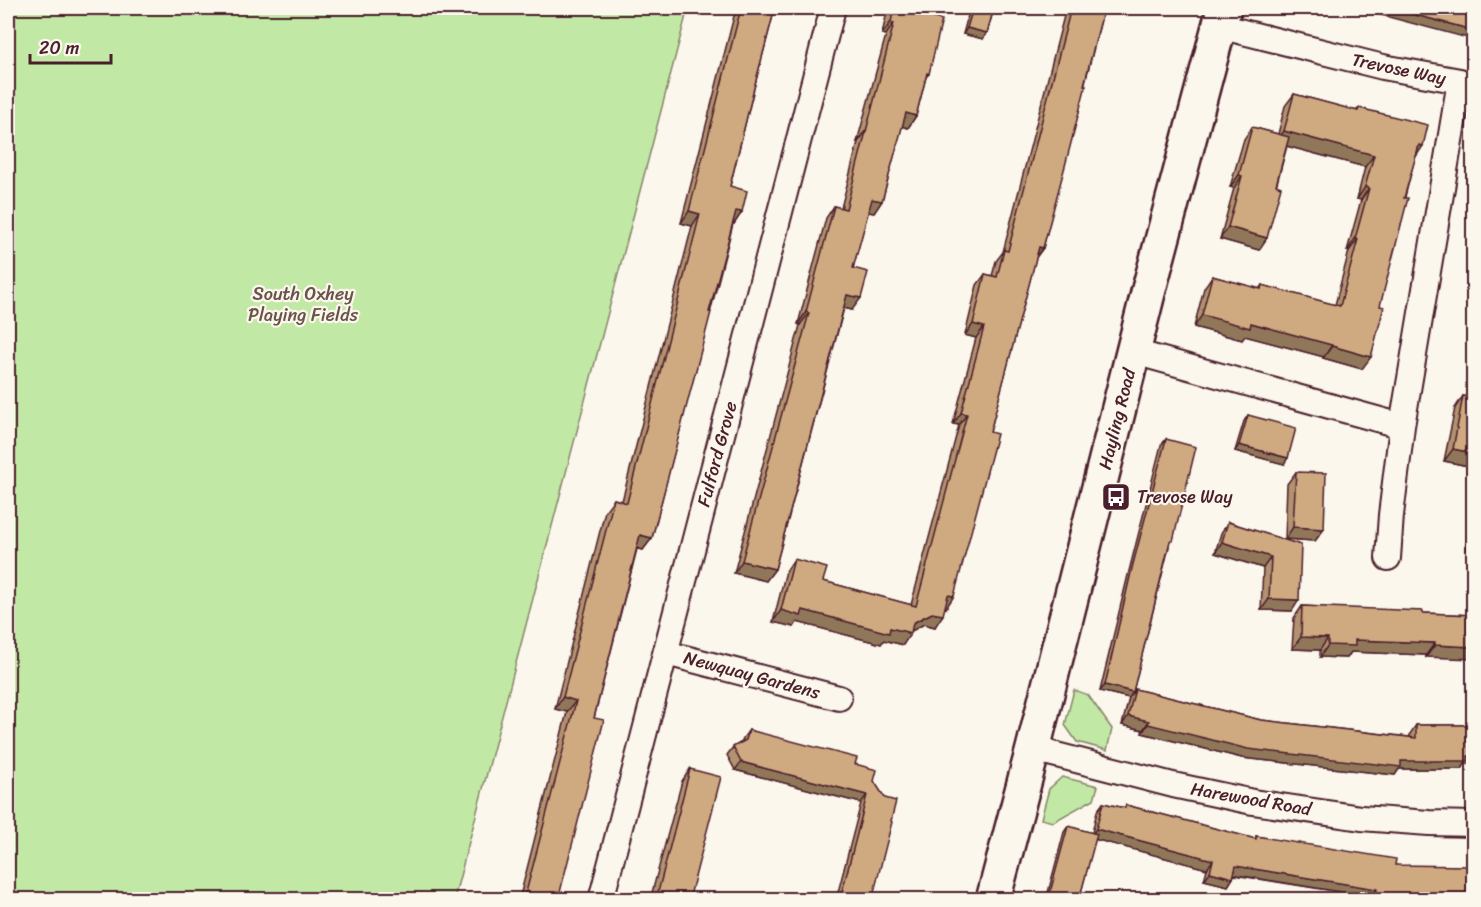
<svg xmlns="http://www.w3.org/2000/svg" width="1481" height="907" font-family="Sriracha,sans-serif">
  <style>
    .green { fill: #c1e9a5; stroke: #868468; stroke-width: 1.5 }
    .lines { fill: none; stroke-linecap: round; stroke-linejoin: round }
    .street-casing { stroke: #4a1f2b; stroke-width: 28 }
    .secondary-casing { stroke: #4a1f2b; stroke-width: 38 }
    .street { stroke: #fbf7ec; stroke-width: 24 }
    .secondary { stroke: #fbf7ec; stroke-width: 33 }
    .wall { fill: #b2926f; stroke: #4a1f2b; stroke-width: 1.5 }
    .shaded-wall { fill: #91775a; stroke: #4a1f2b; stroke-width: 1.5 }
    .building { fill: #cfaa81; stroke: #4a1f2b; stroke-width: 1.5 }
    .labels { text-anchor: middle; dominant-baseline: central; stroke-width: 4.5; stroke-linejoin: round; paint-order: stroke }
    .street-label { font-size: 18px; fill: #4a1f2b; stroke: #fbf7ec }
    .park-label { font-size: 18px; fill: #68524a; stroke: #fbf7ec }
    .poi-label { font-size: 18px; fill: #4a1f2b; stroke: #fbf7ec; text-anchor: start }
  </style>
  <rect width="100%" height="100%" fill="#fbf7ec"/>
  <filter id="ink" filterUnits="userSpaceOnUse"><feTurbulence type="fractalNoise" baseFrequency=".0167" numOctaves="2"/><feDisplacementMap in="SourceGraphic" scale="12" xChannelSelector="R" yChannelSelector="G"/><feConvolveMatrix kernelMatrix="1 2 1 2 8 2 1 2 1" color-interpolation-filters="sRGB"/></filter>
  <g filter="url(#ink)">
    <path class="green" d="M8,8H688L454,899H8Z
      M1074,690L1088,695L1112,729L1107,750L1077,742L1065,725Z
      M1062,777L1098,786L1094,799L1053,822L1041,819L1049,789Z"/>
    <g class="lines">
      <g class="street-casing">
        <path id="street" d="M1134,352L1402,426L1460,81L1383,67L1219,26
          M1388,558L1391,515L1402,426
          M666,653L839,698
          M1033,749L1173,785L1253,802L1361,818L1429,823L1474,824
          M601,900L833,8"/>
      </g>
      <g class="secondary-casing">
        <path id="secondary" d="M993,900L1033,749L1148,293L1224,8"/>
      </g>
      <use href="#street" class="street"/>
      <use href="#secondary" class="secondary"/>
    </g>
    <path class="wall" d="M736,8H775L754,88L730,186L742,212L734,224H733L652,538L643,550L637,549L594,718L558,900H519L567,712L555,709L605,511L614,499L622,501L692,226L681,223Z
      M880,8H933L930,17L929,74L926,77L916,116L908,128L902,126L882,201L874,213L868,212L853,268L852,310L844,308L775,569L766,581L734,573L800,325L798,324L826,218L834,206L841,208L858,142H857L886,35L882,34L887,12L879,10Z
      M970,8H994L987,33L983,39L963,34Z
      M1066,8H1104L1043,248L1036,257L990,432L946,608L945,607L935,627L924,624L915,629L911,631L903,645L884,640L881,644L797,622L794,627L773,622L786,571L794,559L823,581L911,605L959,425L953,424L976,338L965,335L977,285L985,274L992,276L996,261L1003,252Z
      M1294,94L1356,111L1359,108L1415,157L1362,369L1323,358L1324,357L1245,336L1242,340L1194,327L1204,288L1212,276L1259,289L1262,285L1335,305L1349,251H1347L1361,200L1357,199L1365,167L1287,146L1259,250L1220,239L1234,188L1230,187L1244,139L1252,127L1278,134L1285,106Z
      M1473,359V467L1444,461L1455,408L1463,396L1466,397Z
      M1248,415L1284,464L1235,451L1244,421Z
      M1166,439L1169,547L1133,691L1135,689L1261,720L1410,737V734L1416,725H1472L1473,723V764H1465L1462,769H1399L1395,775L1242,758L1142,733L1143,730L1122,725L1129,698L1100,691L1128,575L1161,445Z
      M1296,472L1324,529L1315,541L1285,539L1287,484Z
      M1473,489V550H1467L1469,496Z
      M1228,522L1301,545L1292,611L1261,610L1263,568L1215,553L1221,533Z
      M1302,606L1423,613L1473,615L1426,657V655L1351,652L1347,658L1320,657V650L1292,649L1294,618Z
      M749,730L855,764L874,781L872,900H836L861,803L735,770L727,755L733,747L742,742L743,738Z
      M690,769L689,900H650L682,781Z
      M1103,803L1124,808L1126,805L1255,839L1256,836L1395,865L1469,875L1473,900H1371V897L1234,875L1233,878L1228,886L1204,880L1207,869L1095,839L1079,900H1046L1064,832L1068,826L1092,833L1097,811Z"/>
    <path class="shaded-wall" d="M881,8H891L887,12L879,10Z
      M1355,8H1389L1473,30V36L1471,39Z
      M891,22L894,23L886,35L882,34Z
      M967,28L987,33L983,39L963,34Z
      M906,113L916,116L908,128L897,125Z
      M866,130H867L858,142H857Z
      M1284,131L1374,155L1365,167L1275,143Z
      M1419,145L1423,146L1415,158Z
      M1239,175L1242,176L1234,188L1230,187Z
      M1365,187L1369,188L1361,200L1357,199Z
      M872,199L882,201L874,213L863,211Z
      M689,211L700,214L692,226L681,223Z
      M736,211L742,212L734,224L728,223Z
      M1228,227L1267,238L1259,250L1220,239Z
      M1355,239H1358L1349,251H1347Z
      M1039,247L1043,248L1035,259Z
      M847,295L861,298L852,310L839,307Z
      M806,312L809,313L800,325L798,324Z
      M1202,315L1251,323L1332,345L1324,357L1245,336L1242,340L1194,327Z
      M973,324L984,327L976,338L965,335Z
      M1332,346L1371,357L1362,369L1323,358Z
      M961,413L967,414L959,425L953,424Z
      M1239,445L1288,458L1284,464L1235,451Z
      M1453,449L1473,453V467L1444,461Z
      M1293,527L1324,529L1315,541L1285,539Z
      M640,535L652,538L643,550L632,547Z
      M1473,541V550H1467Z
      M1222,542L1271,557L1263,568L1215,553Z
      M742,561L775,569L766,581L734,573Z
      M948,595L954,596L946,608L940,606Z
      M1269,599L1299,600L1292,611L1261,610Z
      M781,610H803L890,628L913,623L932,613L943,615L935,627L924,624L908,633H911L903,645L884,640L881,644L797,622L794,627L773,622Z
      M1301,637L1328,638L1320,650L1292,649Z
      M1355,640L1435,643L1426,655L1351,652L1347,658L1320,657L1328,645Z
      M1435,645L1473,647V659L1426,657Z
      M1105,685L1133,692L1129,698L1100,691Z
      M563,697L576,701L567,712L555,709Z
      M1128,716L1149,721L1143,730L1122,725Z
      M1148,724L1401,761L1473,756V764H1465L1462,769H1399L1395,775L1242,758L1142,733Z
      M741,762L867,795L861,803L735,770Z
      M1096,829L1213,860L1207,869L1090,838Z
      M1236,866L1377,889L1371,897L1231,874Z
      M1210,872L1233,878L1228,886L1204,880Z"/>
    <path class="building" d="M741,8H775L754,88L730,186L747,191L742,212L736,211L709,312H711L697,366L652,538L640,535L594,718L604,720L558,900H524L576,701L563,697L614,499L627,503L700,214L689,211Z
      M894,8H933L930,17L942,20L929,74L927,73L916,116L906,113L882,201L872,199L853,268L868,272L861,298L847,295L775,569L742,561L809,313L806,312L834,206L846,209L894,23L891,22Z
      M973,8H994L987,33L967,28Z
      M1071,8H1104L1084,85H1086L1065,166L1043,248L1039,247L990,432L997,434L954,596L948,595L943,615L932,613L922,618L913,623L911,633L890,628L889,633L803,610L801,616L781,610L794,559L827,568L823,581L916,606L967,414L961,413L984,327L973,324L985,274L997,277L1004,250L1008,251Z
      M1389,8H1473V30Z
      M1294,94L1358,111L1359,108L1428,125L1423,146L1419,145L1404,198H1408L1380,306L1384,307L1371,357L1332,346V345L1251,323L1250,328L1202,315L1212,276L1261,289L1262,285L1340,306L1358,239H1355L1369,188L1365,187L1374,155L1284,131Z
      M1252,127L1289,137L1276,185L1281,187L1267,238L1228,227L1242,176L1239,175Z
      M1473,390V453L1453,449L1463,396L1472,398Z
      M1248,415L1296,428L1288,458L1239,445Z
      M1166,439L1196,447L1173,541H1170L1133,692L1105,685L1132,568Z
      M1296,472L1326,473L1324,529L1293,527Z
      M1228,522L1301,545L1299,600L1269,599L1271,557L1222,542Z
      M1302,606L1423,611V613L1473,615V647L1435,645V643L1355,640V646L1328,645V638L1301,637Z
      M1135,689L1261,720L1416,738V725H1473V756H1468V761H1401V767L1248,749L1148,724L1149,721L1128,716Z
      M749,730L857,758L855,764L877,770L874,781L885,798L896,801L891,821L892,822L872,900H840L867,795L741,762L733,747L746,740Z
      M690,769L721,777L689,900H656Z
      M1103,803L1125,808L1126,805L1256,839V836L1396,859L1395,865L1469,866V875H1473V900H1375L1377,889L1236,866L1233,878L1210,872L1213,860L1096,829Z
      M1068,826L1097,834L1079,900H1048Z"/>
  </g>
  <defs>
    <g id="bus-square" transform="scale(1.5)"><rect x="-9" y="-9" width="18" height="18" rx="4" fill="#4a1f2b" stroke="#fbf7ec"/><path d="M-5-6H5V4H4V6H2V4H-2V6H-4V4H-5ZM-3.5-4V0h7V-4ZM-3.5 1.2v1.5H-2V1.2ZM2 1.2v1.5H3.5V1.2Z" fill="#fff"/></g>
  </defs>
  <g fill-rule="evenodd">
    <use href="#bus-square" x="1116" y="497"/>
  </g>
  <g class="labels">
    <g class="street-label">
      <text transform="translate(1399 69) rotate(12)">Trevose Way</text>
      <text transform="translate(1117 419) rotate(-76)">Hayling Road</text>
      <text transform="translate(717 454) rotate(-75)">Fulford Grove</text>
      <text transform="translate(752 675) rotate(15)">Newquay Gardens</text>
      <text transform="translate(1251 799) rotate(10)">Harewood Road</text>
    </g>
    <g class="park-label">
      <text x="303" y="294">South Oxhey<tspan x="303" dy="21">Playing Fields</tspan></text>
    </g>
    <g class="poi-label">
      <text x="1137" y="497">Trevose Way</text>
    </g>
  </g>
  <rect width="1481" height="907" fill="none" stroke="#fbf7ec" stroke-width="30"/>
  <rect x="15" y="15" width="1451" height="877" fill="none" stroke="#4a1f2b" stroke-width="2" filter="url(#ink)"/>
  <path d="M30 54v9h81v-9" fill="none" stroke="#4a1f2b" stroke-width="3"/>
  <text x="39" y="54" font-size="18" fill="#4a1f2b" stroke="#fbf7ec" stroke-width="4.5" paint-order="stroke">20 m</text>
</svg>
